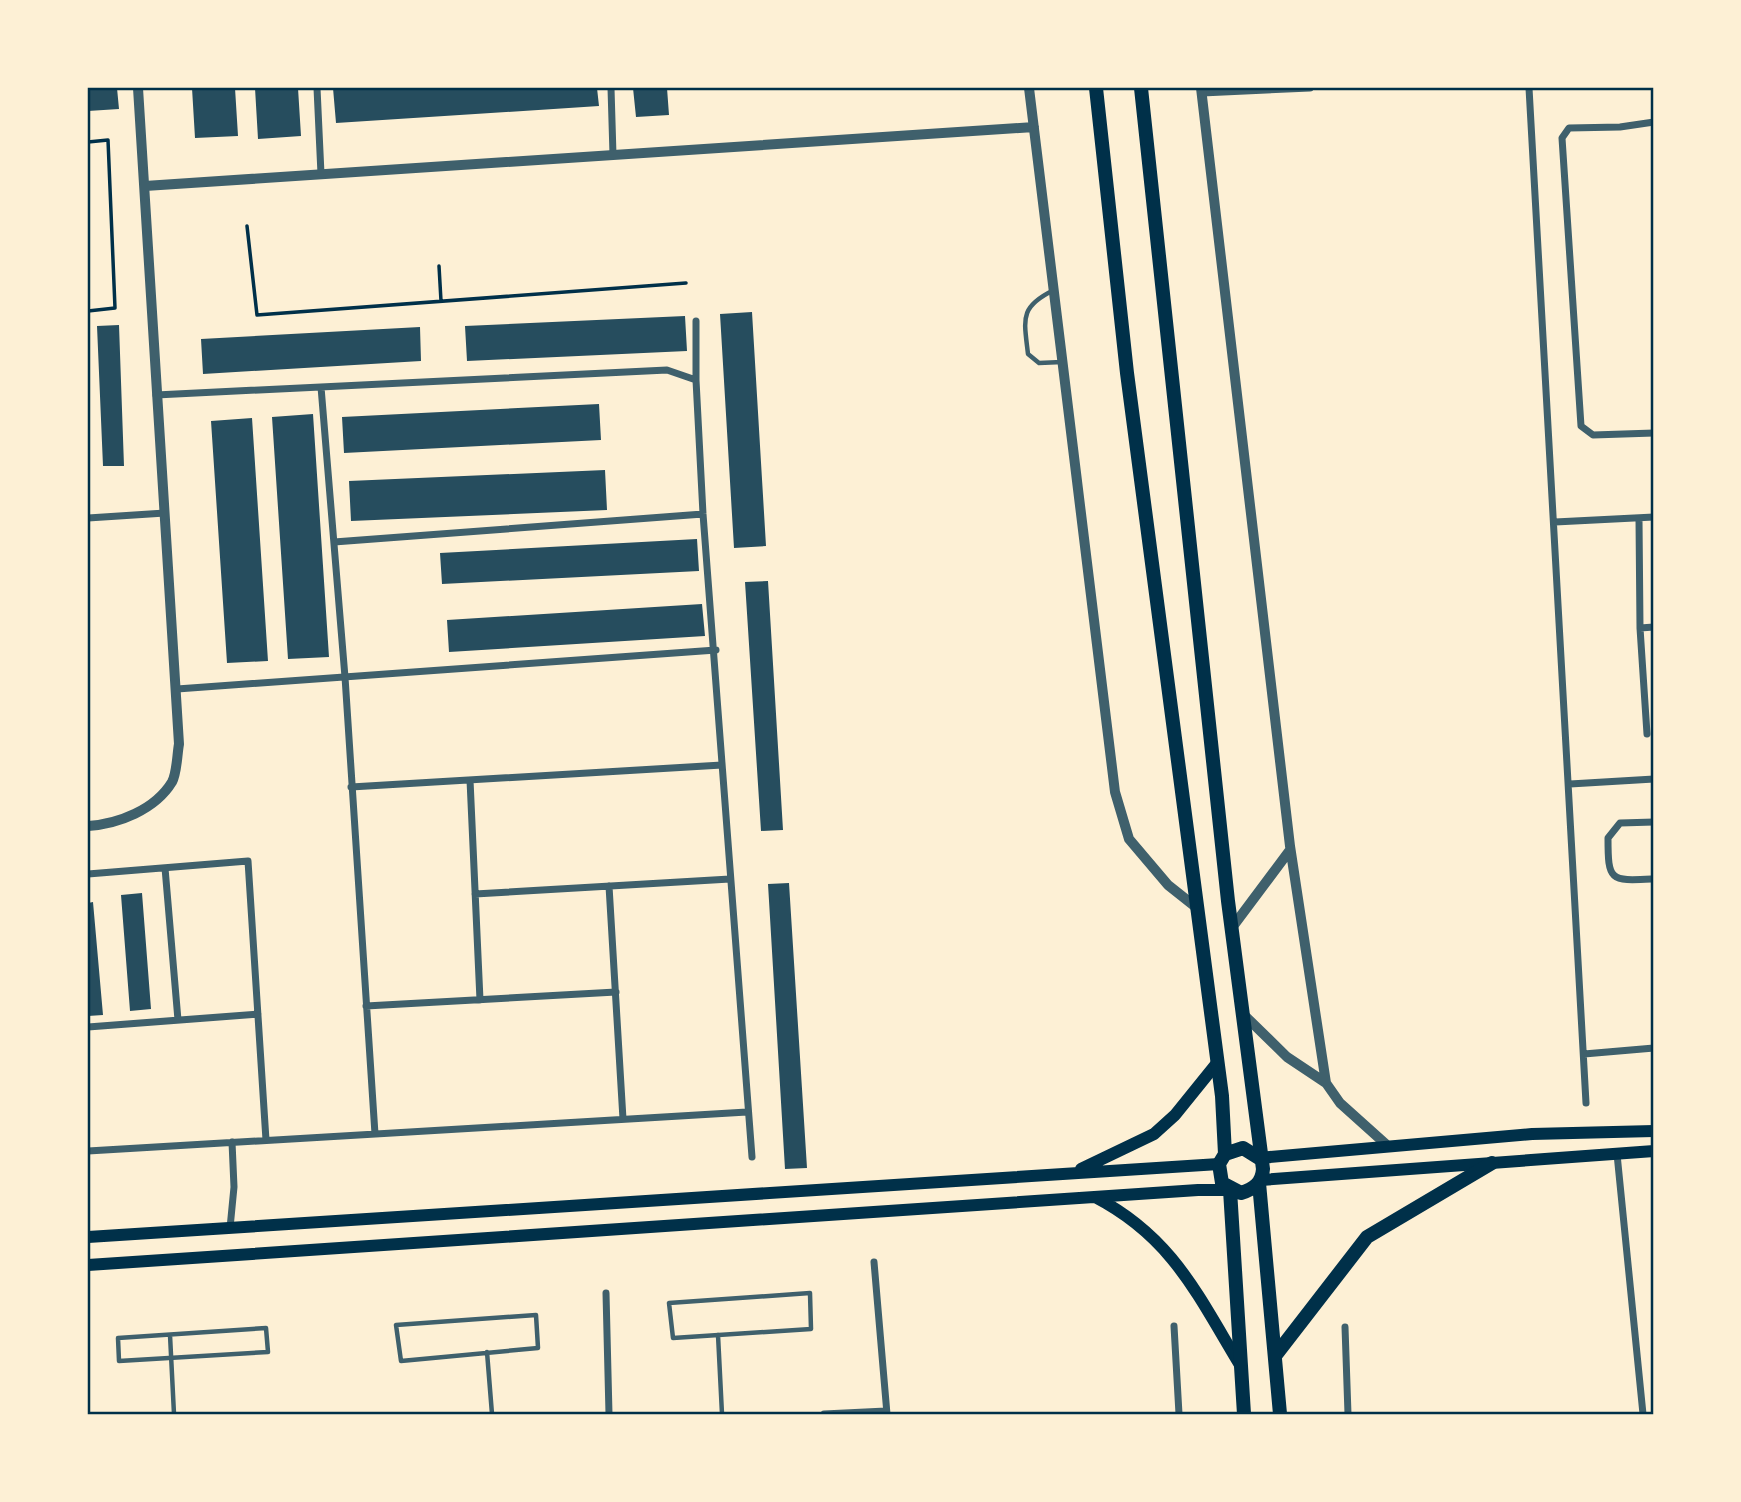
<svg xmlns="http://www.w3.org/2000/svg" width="1741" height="1502" font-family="Barlow,sans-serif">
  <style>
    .building { fill: #264d5e }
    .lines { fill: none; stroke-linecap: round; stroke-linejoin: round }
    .path { stroke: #003049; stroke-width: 3.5 }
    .service { stroke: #3f606c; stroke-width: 4.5 }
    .minor { stroke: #3f606c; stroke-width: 7 }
    .tertiary { stroke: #3f606c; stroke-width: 10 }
    .secondary { stroke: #003049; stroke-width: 12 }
    .trunk { stroke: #003049; stroke-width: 14 }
    .neatline { fill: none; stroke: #003049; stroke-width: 2.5 }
  </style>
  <rect width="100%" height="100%" fill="#fdf0d5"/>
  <path class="building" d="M88,88H117L119,109L88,111Z
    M192,88H235L238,136L195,138Z
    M255,88H298L301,136L258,139Z
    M333,88H597L599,106L336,123Z
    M633,88H667L669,115L636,117Z
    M752,312L766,546L734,548L720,314Z
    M685,316L687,351L467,361L465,326Z
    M119,325L124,466H103L97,326Z
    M420,327L421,361L203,374L201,339Z
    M599,404L601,440L344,453L342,417Z
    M313,414L329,657L288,659L272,417Z
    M252,418L268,661L227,663L211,421Z
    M605,470L607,510L351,521L349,481Z
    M697,539L699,571L442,584L440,553Z
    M768,581L783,830L761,831L745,582Z
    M702,604L705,636L449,652L447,620Z
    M789,883L807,1168L785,1169L768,884Z
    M142,893L151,1009L130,1011L121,895Z
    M93,902L103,1015L88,1016V903Z"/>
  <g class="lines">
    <path class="path" d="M88,142L108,140L115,308L88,311
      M247,226L257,315L686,283
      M439,266L441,301"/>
    <path class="service" d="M1054,290C1019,307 1024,319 1028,354L1039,363L1062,362
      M810,1293L811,1329L673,1338L669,1303Z
      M536,1315L538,1348L401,1361L396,1325Z
      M266,1328L268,1352L119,1361L118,1338Z
      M170,1335L174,1414
      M718,1335L722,1414
      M487,1352L492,1414"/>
    <path class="minor" d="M317,88L321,174
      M611,88L613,155
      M1529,88L1586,1103
      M1202,93L1310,88
      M1654,122L1620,127L1569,128L1562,138L1581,426L1593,435L1654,433
      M696,321V380
      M321,387L345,677L375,1134
      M156,395L667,370L696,380L703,514L752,1157
      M88,518L165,513
      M1639,519L1640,628L1654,627
      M1555,522L1654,517
      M334,542L703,514
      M1640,628L1647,734
      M177,689L716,650
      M470,780L480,1000
      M1570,784L1654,779
      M351,787L722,765
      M1654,822L1620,823L1608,838C1608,882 1610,881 1654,879
      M165,868L178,1020
      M88,874L248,861L266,1140
      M609,886L623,1119
      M475,894L730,879
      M366,1006L616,992
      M88,1027L258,1014
      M1584,1054L1654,1048
      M88,1151L747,1112
      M1617,1154L1643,1414
      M230,1228L234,1187L232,1142
      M874,1262L887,1414
      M606,1293L609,1414
      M1174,1326L1179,1414
      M1345,1327L1348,1414
      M824,1414L886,1411"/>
    <path class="tertiary" d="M1029,88L1115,792L1129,839L1168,885L1197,908
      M1201,88L1290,846L1326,1083L1340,1103L1389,1147
      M145,186L1034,127
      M88,826C118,824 155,810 172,782C177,773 177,755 179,744L138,88
      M1231,929L1290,850
      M1241,1012L1287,1057L1326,1083"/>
    <path class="secondary" d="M1259,1158L1532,1134L1654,1131
      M1081,1169L1154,1134L1175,1115L1217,1063
      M1261,1180L1654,1151
      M1095,1197C1172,1237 1197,1294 1240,1365
      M88,1237L1219,1164
      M88,1265L1198,1190H1230"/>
    <path class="trunk" d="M1096,88L1127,373L1222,1096L1225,1154
      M1141,88L1228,901L1263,1169C1262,1183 1254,1189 1241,1193L1222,1183L1219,1164L1225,1154L1243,1148L1259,1158
      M1259,1183L1280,1414
      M1230,1190L1244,1414
      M1275,1356L1367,1237L1492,1163"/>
  </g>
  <rect width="1741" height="1502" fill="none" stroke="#fdf0d5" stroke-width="178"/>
  <rect x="89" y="89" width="1563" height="1324" class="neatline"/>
</svg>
